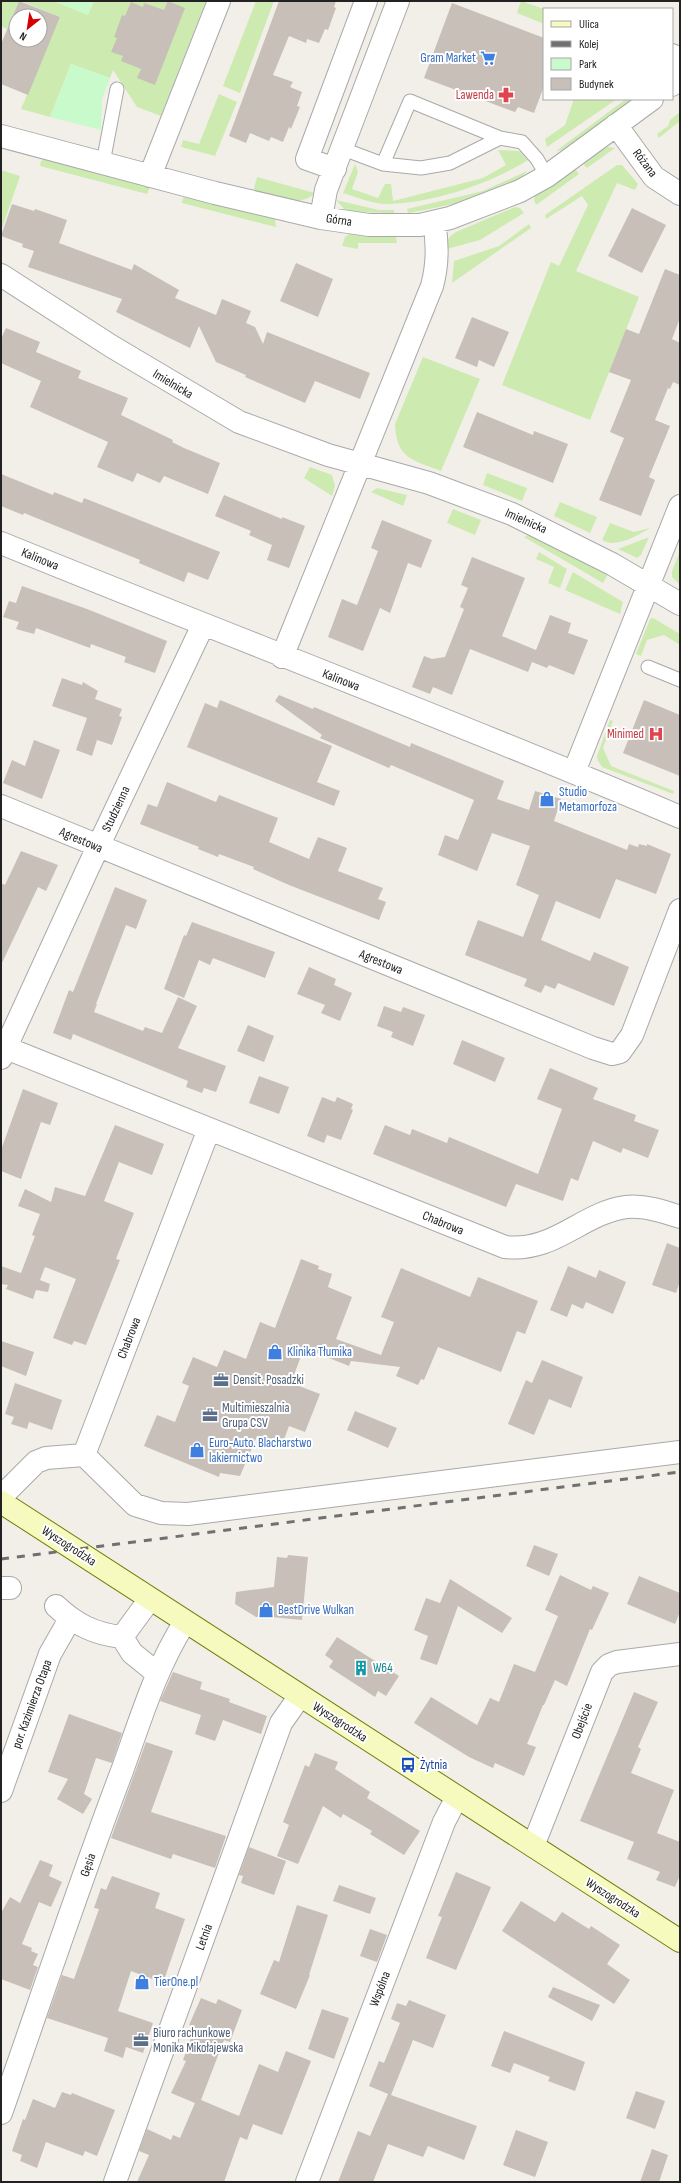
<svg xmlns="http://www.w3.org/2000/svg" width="681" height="2183" font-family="'Sofia Sans Condensed',sans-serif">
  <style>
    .grass { fill: #cdebb0 }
    .park { fill: #c8facc }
    .building { fill: #c7bfb8; fill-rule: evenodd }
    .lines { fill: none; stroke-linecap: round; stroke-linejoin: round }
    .lane-casing { stroke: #a9a9a9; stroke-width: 15 }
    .street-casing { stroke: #a9a9a9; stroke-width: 24 }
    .secondary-casing { stroke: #707d05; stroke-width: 24 }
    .lane { stroke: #fff; stroke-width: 13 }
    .street { stroke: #fff; stroke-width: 22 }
    .secondary { stroke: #f7fabf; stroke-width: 22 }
    .rail { stroke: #707070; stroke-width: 3; stroke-dasharray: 8 8; stroke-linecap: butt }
    .labels { text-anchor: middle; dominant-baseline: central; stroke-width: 4; stroke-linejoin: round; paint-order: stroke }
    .shop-label { font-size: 13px; fill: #366cbe; stroke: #fff; text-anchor: start }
    .health-label { font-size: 13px; fill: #be3a42; stroke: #fff; text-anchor: end }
    .street-label { font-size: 13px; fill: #222; stroke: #fff }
    .service-label { font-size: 13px; fill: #4e5e75; stroke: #fff; text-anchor: start }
    .culture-label { font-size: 13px; fill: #0d838f; stroke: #fff; text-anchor: start }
    .transit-label { font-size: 13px; fill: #164399; stroke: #fff; text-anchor: start }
  </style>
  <rect width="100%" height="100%" fill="#f2efe9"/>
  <path class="grass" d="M19,1L7,29L1,26V1Z
    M21,1H54L88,15L94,1H206L161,116L137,107L113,70L110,78L71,64L50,117L21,109L60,17Z
    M256,1H274L240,93L223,86Z
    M521,1L544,9V24L517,13Z
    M219,94L237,102L215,156L181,147L183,140L199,144Z
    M574,99H617L547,147L545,139L565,125Z
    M626,99H635L562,150L556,151Z
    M680,112V121L659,138L657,134L668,126L670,120Z
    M609,147L615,148L587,168L584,165L585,160L600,148Z
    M498,150L519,151L528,160C490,184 431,204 385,204C371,203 356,197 343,193L355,164L358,172L352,189L378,198L385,184H391L393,201L483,178L506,165Z
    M45,159L150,187L147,194L40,166L41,161Z
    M617,165H622L638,184L635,190L617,183L576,271L639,297L590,420L502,385L551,262L559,266L588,205L582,196L546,219L545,215Z
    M1,170L20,176L1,231Z
    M571,170H576L579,174L536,205L534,200L535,195Z
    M527,171C510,194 436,208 408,213L407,209L483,191Z
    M257,177L315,193C298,209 273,197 253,192Z
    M187,196L275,219L276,227L182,203L183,198Z
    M336,200L379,210H394V213L347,212Z
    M515,207L520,208L524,213L480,240L447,249C446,240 449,237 456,232Z
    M529,224L531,228L452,283L454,261L499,246Z
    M349,234L396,237L397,243H358V249L342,246L345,237Z
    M423,357L480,379L441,471C413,460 396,459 395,424Z
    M310,467L332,475L335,486L332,496L304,478Z
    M487,473L527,488L522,501L483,485Z
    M377,488L407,495L403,506L371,492Z
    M560,502L597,517L590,533L554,516Z
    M453,509L481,520L475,535L447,523Z
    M610,523L634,532L650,528C639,535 615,549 602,540Z
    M529,535L608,574L603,583L524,537Z
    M649,537L641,555L637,558L618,549Z
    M680,551V585L672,577V571Z
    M539,552L567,569L560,588L548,583L554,567L536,559Z
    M573,572L623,602L620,614L565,590Z
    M653,618L680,634V645L664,635L647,640L641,656L636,654L650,619Z
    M610,720L613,721L603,748L611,766L674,791L673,794L602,767L598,761L597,756Z"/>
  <path class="park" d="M54,1H94L88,15Z
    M71,64L110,78L102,99L101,130L50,117Z"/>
  <path class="building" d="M19,1L60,17L28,95L1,84V44ZM16,16H40V40H16Z
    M168,1L185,8L155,85L137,78L141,69L121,61L123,56L111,52L117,38L114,37L122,15L125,16L131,2L143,7L144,3L164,10Z
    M279,1H336L334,7L336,8L328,30L325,29L319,43L307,39L306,43L289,36L273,75L293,82L290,87L302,92L297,106L300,107L291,129L289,127L283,142L271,137L269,141L250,133L246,143L229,136Z
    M452,3L544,38V86L534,113L518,107L515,112L424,78Z
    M12,204L34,211L35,209L67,220L59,243L132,270L134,264L179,290L175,298L216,315L222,299L251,311L246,323L255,327L263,344L267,332L370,373L360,399L315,381L305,403L245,377L246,375L216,362L199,326L190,348L116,312L122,299L28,267L34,251L22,247L23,244L1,236Z
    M632,208L666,225L642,273L608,256Z
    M296,263L333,279L318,317L280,301Z
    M665,269L680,275V318L672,339L680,343V385L673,382L670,389L668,388L655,420L670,426L649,477L655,480L641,516L599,500L624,438L610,432L631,380L609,372L626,329L639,334Z
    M472,317L509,332L494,367L479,360L477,367L455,358Z
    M6,328L40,342L36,352L81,371L78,378L128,398L121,415L173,440L172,442L184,448L220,463L208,494L164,476L160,483L137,473L133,482L97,467L108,442L30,407L41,381L1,363V339Z
    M477,412L533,435L534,431L568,444L553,483L463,447Z
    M1,474L53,495L54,492L82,503L84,498L220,552L208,580L188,572L184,582L139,563L140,560L24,513L23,515L1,506Z
    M224,495L282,519V517L305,526L289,568L267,560L272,545L249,535L251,531L215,516Z
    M382,520L432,540L421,568L408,563L390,613L380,608L363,651L328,637L342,599L357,605L378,551L371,548Z
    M472,557L525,578L502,636L536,650L550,615L571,623L568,633L588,640L574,675L549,665L547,668L532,662L528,672L470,649L452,695L433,687L430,694L412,687L424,656L432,659L445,657L464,609L460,607L468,588L461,585Z
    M22,586L87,609L167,641L155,673L124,662L126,657L91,644L90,648L36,628L34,634L16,629L19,622L3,617L9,601L16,603Z
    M62,678L82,685L83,682L98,691L95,699L122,709L119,716L122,717L112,745L97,740L92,756L76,750L87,718L52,706Z
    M279,695L313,709L314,707L410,747L411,743L504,781L497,799L529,810L535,791L561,799L554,821L627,850L629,844L638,847L639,844L647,846V844L671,854L656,894L616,879L600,919L556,901L541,940L590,961L594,952L629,967L614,1006L558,983L555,989L545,985L541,993L524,986L527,979L465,955L478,920L523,937L539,895L516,885L530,846L492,833L477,871L438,855L445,835L458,840L474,800L391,765L389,768L320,738L322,735L275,701Z
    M220,700L332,746L317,782L340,791L334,806L187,747L205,703L217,708Z
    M644,700L680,715V776L623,753Z
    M34,740L60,750L42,799L3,783L12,760L25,766Z
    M167,782L216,802L219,795L278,818L269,842L309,859L318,837L347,848L338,871L383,888L378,899L386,902L379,920L289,885L253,869L254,867L219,854L218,857L198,849L199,847L140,824L148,804L157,807Z
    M21,851L58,865L46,891L38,887L1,965V883L5,885Z
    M115,887L147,900L136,929L126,925L96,1004H97L94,1012L143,1031L145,1027L162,1033L178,997L197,1006L178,1048L226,1066L216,1092L204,1088L202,1093L186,1087L188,1081L73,1034L71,1040L53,1033L69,990L73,992Z
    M192,922L275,952L265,978L213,958L210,965L199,960L184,998L164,989L184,935L186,936Z
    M309,967L336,979L334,985L352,993L340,1021L321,1013L325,1005L297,994Z
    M384,1006L401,1012L403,1007L425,1015L413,1046L391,1037L393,1032L377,1026Z
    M248,1025L274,1036L264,1062L237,1051Z
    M462,1040L505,1058L495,1082L453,1064Z
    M550,1068L598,1088L593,1099L636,1115L634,1121L659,1130L648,1158L623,1148L621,1153L593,1141L578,1181L571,1178L563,1201L516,1184L506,1207L373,1154L385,1125L410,1135L412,1129L447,1143L449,1137L538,1174L562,1109L537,1099Z
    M259,1076L289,1087L279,1114L249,1103Z
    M23,1089L58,1103L50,1125L41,1122L21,1179L1,1171V1150Z
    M322,1097L335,1102L337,1097L353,1104L351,1109L353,1110L341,1140L327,1135L324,1143L307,1136Z
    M115,1125L164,1144L152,1175L119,1162L104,1201L134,1213L116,1259L120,1260L86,1345L74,1341L72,1345L53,1338L76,1279L45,1267L40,1280L50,1284L48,1292L36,1290L33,1299L6,1289L8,1285L1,1284V1266L21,1273L35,1236L32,1235L40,1214L18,1206L25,1189L51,1202L55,1187L85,1196Z
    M667,1243L680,1248V1281L676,1293L652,1285Z
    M301,1259L319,1266L318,1269L332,1274L328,1287L352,1297L336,1339L381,1355L394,1322L381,1317L401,1268L470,1297L478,1277L538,1301L525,1334L517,1331L501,1372L438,1347L424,1380L421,1379L418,1385L396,1376L400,1367L351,1361L349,1366L304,1348L291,1383L320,1394L305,1432L289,1426L282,1445L257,1436L240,1476L220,1473L219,1477L144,1446L157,1415L175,1422L189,1386L182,1383L193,1357L217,1367L224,1350L246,1359L260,1322L275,1328Z
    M568,1266L596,1278L599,1270L626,1282L613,1314L586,1302L583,1309L572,1304L567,1317L550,1310Z
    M1,1341L34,1352L26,1376L1,1366Z
    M542,1360L583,1377L571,1408L549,1399L534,1435L508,1424L526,1380L532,1383Z
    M15,1383L62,1400L52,1430L29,1422L27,1429L11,1424L14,1417L5,1414Z
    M355,1411L397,1428L388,1448L347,1430Z
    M534,1545L558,1554L549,1576L526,1566Z
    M288,1555L308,1557L302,1620L261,1616L256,1617L235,1604L236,1592L274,1587L277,1557L287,1558Z
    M560,1575L591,1590L593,1586L609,1593L592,1630L590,1629L567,1686L555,1680L544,1705H543L527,1744L536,1747L524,1776L495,1763L493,1768L469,1757L414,1723L431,1697L477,1725L490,1698L499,1702L514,1664L535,1672L558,1616L545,1610Z
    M639,1576L680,1593V1612L675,1624L627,1604Z
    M450,1579L512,1618L502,1633L458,1606L437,1665L420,1659L428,1636L414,1630L426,1598L440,1603Z
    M337,1637L399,1676L386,1696L378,1691L375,1697L329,1667L333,1661L325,1655Z
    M173,1672L202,1682L200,1689L230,1699L229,1702L267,1716L261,1734L223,1720L215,1741L195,1734L201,1715L160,1701Z
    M634,1692L658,1702L638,1747L641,1749L631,1773L674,1790L657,1833L680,1842V1875L675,1887L656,1880L660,1872L627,1859L634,1842L580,1821Z
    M69,1714L122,1733L112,1763L96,1758L84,1794L92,1799L83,1814L57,1799L68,1779L48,1772Z
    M146,1742L173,1751L151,1812L226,1836L215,1868L173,1854L171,1859L111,1838Z
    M315,1753L338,1762L335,1769L370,1792L367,1798L420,1831L404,1855L370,1834L372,1831L343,1814L341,1818L323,1806L298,1864L277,1856L289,1825L283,1822L305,1765L309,1767Z
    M249,1847L286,1861L274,1895L241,1883L243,1876L239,1875Z
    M40,1860L53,1865L49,1876L62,1882L51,1907L39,1902L22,1944L32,1948L31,1951L38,1954L33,1965L38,1967L30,1990L1,1979V1913L10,1897L20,1903Z
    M456,1872L491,1887L456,1970L426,1958L442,1917L438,1916Z
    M112,1876L160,1893L155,1908L185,1919L163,1983L131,1971L118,2011L153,2023L143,2053L126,2047L123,2058L104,2051L108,2038L47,2018L62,1975L74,1979L99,1909L94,1908L101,1888L106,1890Z
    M339,1885L376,1898L370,1914L333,1901Z
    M521,1901L555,1922L562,1912L589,1929L591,1926L620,1945L607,1964L630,1980L614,2004L502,1931Z
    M297,1905L328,1915L309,1975H310L296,2009L260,1994L274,1960L279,1962Z
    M370,1929L387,1935L377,1962L360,1956Z
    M553,1987L600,2005L592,2021L548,1997Z
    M201,1998L216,2004L218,1999L242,2010L230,2042L224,2040L201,2100L239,2116L259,2064L278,2072L286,2051L311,2061L282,2135L253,2124L247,2140L240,2137L224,2182H137L149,2155L139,2151L147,2129L171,2140L173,2135L180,2138L195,2103L171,2093L186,2061L183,2060L195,2027L189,2025Z
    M409,2000L446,2015L433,2048L413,2040L391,2095L477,2126L464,2160L428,2146L423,2157L388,2144L373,2182H338L358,2131L370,2136L388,2094L369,2086L379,2061L384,2063L400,2023L391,2019L397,2003L406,2006Z
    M322,2009L349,2018L334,2059L308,2049Z
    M504,2031L585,2062L575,2091L548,2081L550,2077L514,2063L510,2073L491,2066Z
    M636,2091L665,2101L655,2129L626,2118Z
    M62,2092L71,2095L72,2093L115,2110L97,2156L85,2151L83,2156L46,2142L37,2168L20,2161L22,2155L12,2151L23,2119L25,2120L33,2099L55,2108Z
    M516,2130L548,2142L535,2177L503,2165Z
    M652,2149L668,2155L659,2182H640Z"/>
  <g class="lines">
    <g class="lane-casing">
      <path id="lane" d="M343,149L383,164L410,101L500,138L522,142L537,159L547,176
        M103,163L117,89
        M383,164L421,168L450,163L500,138
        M648,667L680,680"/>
    </g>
    <g class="street-casing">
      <path id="street" d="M672,55L680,67
        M672,85L680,79
        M616,125L654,177L680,194
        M1,136L215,193L321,218L369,225H420L450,218L520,191L547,176L652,99
        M335,169L307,159L366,1
        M150,176L219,1
        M321,218L326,190L398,1
        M1,275L111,346L239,422L328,455L429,483L512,514L612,564L680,604
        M1,543C227,635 455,721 680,817
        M282,657L432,286C438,264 438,244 434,222
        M574,772L680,506
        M1,806L593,1048L612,1054L620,1052L632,1035L680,910
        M1,1046L505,1247C554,1253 582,1213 626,1207C644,1205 663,1211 680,1217
        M1,1058L88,868L203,625
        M84,1455L135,1505L161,1513L188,1514L680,1452
        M1,1497L36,1462L46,1458L84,1455L209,1129
        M1,1588H10
        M56,1606C76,1625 95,1634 122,1637L132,1653L158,1674
        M122,1637L150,1599
        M1,1791L50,1654L70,1619
        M533,1846L602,1672L609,1665L617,1662L680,1654
        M1,2113C41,1999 79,1884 122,1771C140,1721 156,1667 185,1622
        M115,2182L281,1723L300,1696
        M307,2182L444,1822L457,1797"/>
    </g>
    <g class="secondary-casing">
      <path id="secondary" d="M1,1502L680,1941"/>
    </g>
    <use href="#lane" class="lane"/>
    <use href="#street" class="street"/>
    <use href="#secondary" class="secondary"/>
    <path class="rail" d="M1,1559L680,1472"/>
  </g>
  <defs>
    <g id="supermarket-bare" transform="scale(1.2)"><path d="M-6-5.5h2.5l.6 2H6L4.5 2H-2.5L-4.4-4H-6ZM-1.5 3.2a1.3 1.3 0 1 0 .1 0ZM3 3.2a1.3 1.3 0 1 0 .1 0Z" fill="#3f7fe0" stroke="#fff" stroke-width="2.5" paint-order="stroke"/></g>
    <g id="pharmacy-bare" transform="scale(1.2)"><path d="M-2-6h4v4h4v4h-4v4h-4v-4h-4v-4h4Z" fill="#e0444e" stroke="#fff" stroke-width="2.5" paint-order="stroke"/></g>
    <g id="hospital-bare" transform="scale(1.2)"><path d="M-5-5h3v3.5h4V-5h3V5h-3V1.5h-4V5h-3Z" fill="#e0444e" stroke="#fff" stroke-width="2.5" paint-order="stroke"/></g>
    <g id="shop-bare" transform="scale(1.2)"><path d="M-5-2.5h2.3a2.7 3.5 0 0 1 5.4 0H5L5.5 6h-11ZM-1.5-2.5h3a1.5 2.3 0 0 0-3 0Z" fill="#3f7fe0" stroke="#fff" stroke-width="2.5" paint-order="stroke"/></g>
    <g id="office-bare" transform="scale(1.2)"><path d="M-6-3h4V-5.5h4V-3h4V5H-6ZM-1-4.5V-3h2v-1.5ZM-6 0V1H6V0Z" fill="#5c6f8a" stroke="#fff" stroke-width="2.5" paint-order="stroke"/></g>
    <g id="building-bare" transform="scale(1.2)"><path d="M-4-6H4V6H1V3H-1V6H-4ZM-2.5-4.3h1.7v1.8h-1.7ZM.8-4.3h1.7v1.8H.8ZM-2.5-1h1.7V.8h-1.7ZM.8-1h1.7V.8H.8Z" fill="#0f9aa8" stroke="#fff" stroke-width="2.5" paint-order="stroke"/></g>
    <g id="bus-bare" transform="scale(1.2)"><path d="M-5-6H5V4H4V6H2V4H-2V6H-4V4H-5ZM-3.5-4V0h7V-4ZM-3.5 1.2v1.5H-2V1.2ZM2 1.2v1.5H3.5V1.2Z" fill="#1a4fb4" stroke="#fff" stroke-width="2.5" paint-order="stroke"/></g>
  </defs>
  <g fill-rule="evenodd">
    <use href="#supermarket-bare" x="488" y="58"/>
    <use href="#pharmacy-bare" x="506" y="95"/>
    <use href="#hospital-bare" x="656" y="734"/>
    <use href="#shop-bare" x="547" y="799"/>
    <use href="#shop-bare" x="275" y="1352"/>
    <use href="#office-bare" x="221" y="1380"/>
    <use href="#office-bare" x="210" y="1415"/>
    <use href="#shop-bare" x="197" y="1450"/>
    <use href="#shop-bare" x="266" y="1610"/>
    <use href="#building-bare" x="361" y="1668"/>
    <use href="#bus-bare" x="408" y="1765"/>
    <use href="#shop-bare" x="142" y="1982"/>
    <use href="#office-bare" x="141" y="2040"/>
  </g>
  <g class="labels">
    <g class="shop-label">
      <text x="476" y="58" text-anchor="end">Gram Market</text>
      <text x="559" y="792">Studio<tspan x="559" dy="15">Metamorfoza</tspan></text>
      <text x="287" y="1352">Klinika Tłumika</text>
      <text x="209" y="1443">Euro-Auto. Blacharstwo<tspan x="209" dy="15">lakiernictwo</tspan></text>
      <text x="278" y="1610">BestDrive Wulkan</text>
      <text x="154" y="1982">TierOne.pl</text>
    </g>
    <g class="health-label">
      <text x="494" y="95">Lawenda</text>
      <text x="644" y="734">Minimed</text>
    </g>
    <g class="street-label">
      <text transform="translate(645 163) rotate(53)">Różana</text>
      <text transform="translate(339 220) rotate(9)">Górna</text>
      <text transform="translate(173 384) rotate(31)">Imielnicka</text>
      <text transform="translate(526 521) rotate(24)">Imielnicka</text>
      <text transform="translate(40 559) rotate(22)">Kalinowa</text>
      <text transform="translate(341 680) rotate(21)">Kalinowa</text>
      <text transform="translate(116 809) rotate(-65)">Studzienna</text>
      <text transform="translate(81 840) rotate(23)">Agrestowa</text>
      <text transform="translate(381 962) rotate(22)">Agrestowa</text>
      <text transform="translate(443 1223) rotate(22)">Chabrowa</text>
      <text transform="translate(129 1338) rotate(-69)">Chabrowa</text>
      <text transform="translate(69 1546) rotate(33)">Wyszogrodzka</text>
      <text transform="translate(32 1704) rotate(-70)">por. Kazimierza Otapa</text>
      <text transform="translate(582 1721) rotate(-69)">Obejście</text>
      <text transform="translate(340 1722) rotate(33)">Wyszogrodzka</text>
      <text transform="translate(88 1865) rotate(-71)">Gęsia</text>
      <text transform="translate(613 1898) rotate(33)">Wyszogrodzka</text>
      <text transform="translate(204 1937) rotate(-70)">Letnia</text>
      <text transform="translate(380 1989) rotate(-69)">Wspólna</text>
    </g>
    <g class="service-label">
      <text x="233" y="1380">Densit. Posadzki</text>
      <text x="222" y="1408">Multimieszalnia<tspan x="222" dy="15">Grupa CSV</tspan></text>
      <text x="153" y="2033">Biuro rachunkowe<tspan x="153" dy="15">Monika Mikołajewska</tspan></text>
    </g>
    <g class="culture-label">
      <text x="373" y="1668">W64</text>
    </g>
    <g class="transit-label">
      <text x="420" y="1765">Żytnia</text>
    </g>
  </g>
  <rect width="681" height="2183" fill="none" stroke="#222222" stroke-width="4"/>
  <rect x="543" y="8" width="130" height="92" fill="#ffffff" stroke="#a7a7a7"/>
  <rect x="551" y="21" width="20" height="6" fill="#f7fabf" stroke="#a7a7a7"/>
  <text x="579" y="28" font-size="12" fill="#222222">Ulica</text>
  <rect x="551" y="41" width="20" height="6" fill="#707070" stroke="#a7a7a7"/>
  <text x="579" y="48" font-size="12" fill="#222222">Kolej</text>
  <rect x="551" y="58" width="20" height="12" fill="#c8facc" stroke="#a7a7a7"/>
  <text x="579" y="68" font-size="12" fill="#222222">Park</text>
  <rect x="551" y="78" width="20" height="12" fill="#c7bfb8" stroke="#a7a7a7"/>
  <text x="579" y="88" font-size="12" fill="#222222">Budynek</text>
  <g transform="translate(28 28) rotate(210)"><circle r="19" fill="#ffffff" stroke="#a7a7a7"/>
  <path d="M0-3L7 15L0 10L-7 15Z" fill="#d40000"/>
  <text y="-6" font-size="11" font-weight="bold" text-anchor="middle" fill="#222222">N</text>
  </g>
</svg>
